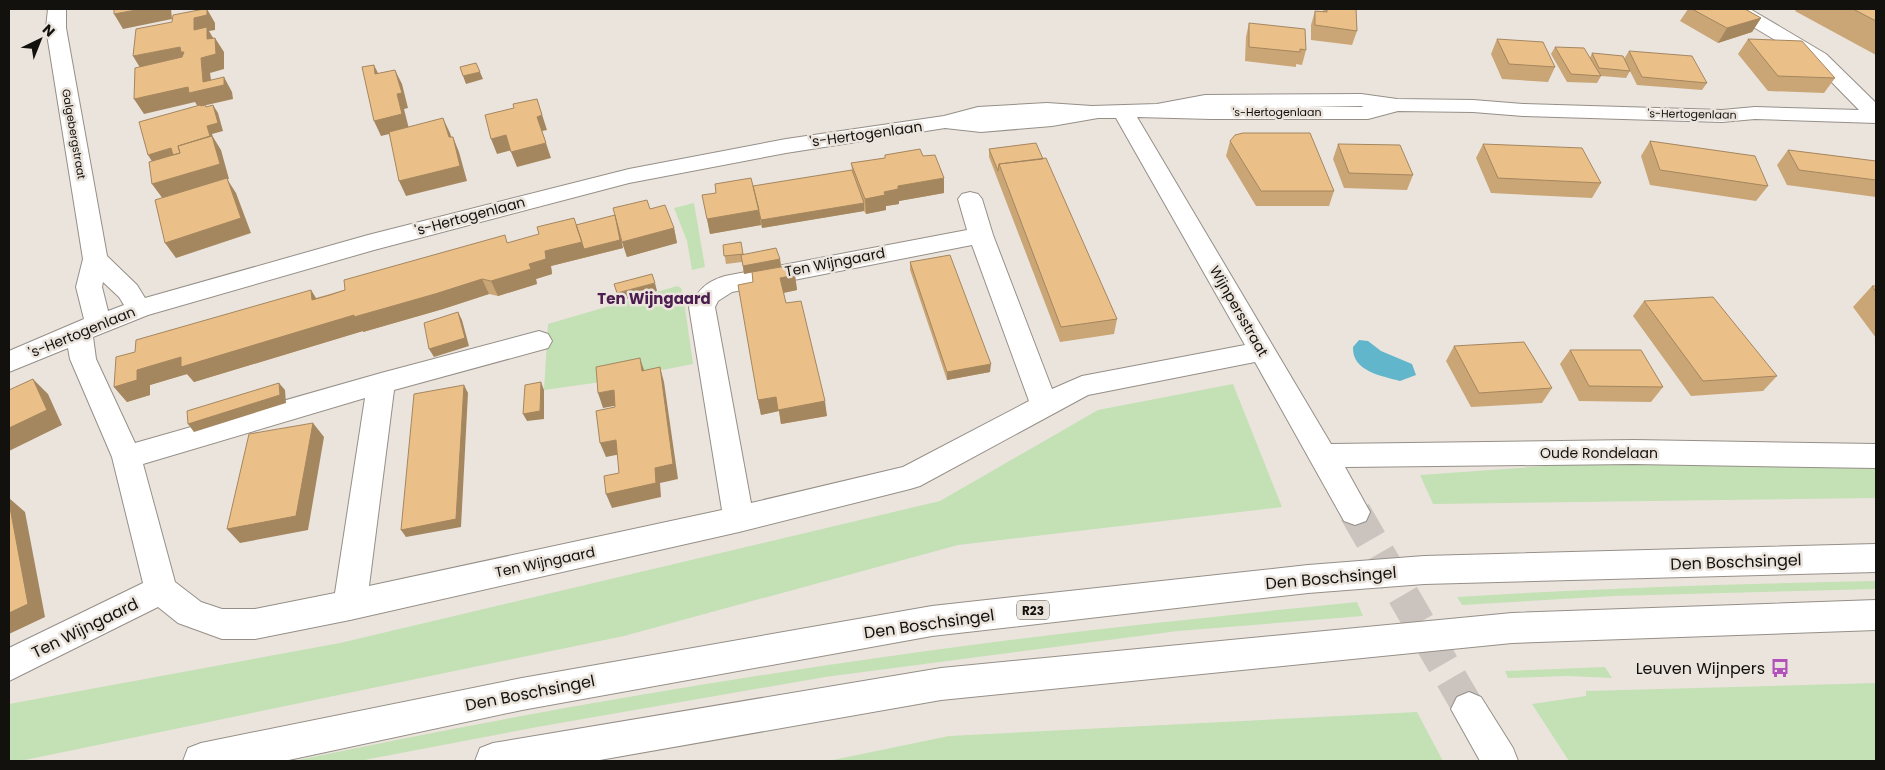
<svg xmlns="http://www.w3.org/2000/svg" width="1885" height="770" font-family="Poppins,sans-serif">
  <style>
    .green { fill: #c4e0b5 }
    .water { fill: #62b6cc }
    .lines { fill: none; stroke-linecap: round; stroke-linejoin: round }
    .minor-tunnel { stroke: #cbc4be; stroke-width: 32; stroke-dasharray: 32 16; stroke-linecap: butt }
    .minor-casing { stroke: #958f88; stroke-width: 2 }
    .primary-casing { stroke: #958f88; stroke-width: 2 }
    .minor { fill: #fff; fill-rule: evenodd }
    .primary { fill: #fff; fill-rule: evenodd }
    .wall { fill: #caa575 }
    .shaded-wall { fill: #a4865f }
    .building { fill: #ebc088; stroke: #a4865f }
    .labels { text-anchor: middle; dominant-baseline: central; stroke-width: 5; stroke-linejoin: round; paint-order: stroke }
    .far-street-label { font-size: 11px; fill: #13110e; stroke: #ebe4dd }
    .shield { fill: #ebe4dd; stroke: #54504c; stroke-width: 1 }
    .shield-label { font-size: 12px; font-weight: bold; fill: #13110e }
    .street-label { font-size: 14px; fill: #13110e; stroke: #ebe4dd }
    .neighbourhood-label { font-size: 15px; font-weight: bold; fill: #4c1e50; stroke: #ebe4dd }
    .near-street-label { font-size: 16px; fill: #13110e; stroke: #ebe4dd }
    .near-poi-label { font-size: 16px; fill: #13110e; stroke: #ebe4dd; text-anchor: end }
  </style>
  <rect width="100%" height="100%" fill="#ebe4dd"/>
  <path class="green" d="M694,203L705,267L692,270L687,241L674,208Z
    M677,286L681,288L684,301L693,364L601,382L544,390L548,324Z
    M1233,384L1282,507L958,545L624,636L20,761H9V704L340,643L940,501L1098,410Z
    M1575,464L1876,468V498L1433,504L1420,475Z
    M1876,581V589L1614,596L1462,605L1457,597C1597,588 1736,584 1876,581Z
    M1357,602L1363,616L1178,631L825,677L537,727L359,761H293C489,720 686,685 884,657C1042,634 1199,618 1357,602Z
    M1605,667L1612,678L1568,676L1508,678L1505,671Z
    M1876,683V761H1569L1532,704L1586,696V691Z
    M1417,712L1443,761H828L949,736Z"/>
  <path class="water" d="M1359,340L1368,341L1381,351L1412,364L1416,375L1400,381C1383,376 1352,372 1353,347Z"/>
  <g class="lines">
    <path class="minor-tunnel" d="M1355,512L1469,709"/>
    <g class="minor-casing">
      <path id="minor" d="M48,9H66V28L107,256L137,285L145,298L368,235L629,169L786,139L944,116L978,107L1047,103L1092,106L1157,104L1205,95L1361,94L1397,99L1473,100L1523,104L1722,110L1755,107L1859,110L1812,62L1730,13L1728,9H1750L1826,54L1876,103V123L1755,119L1722,122L1523,116L1473,112L1398,111L1368,119H1211L1137,117L1331,444L1634,440L1876,444V468L1634,464L1345,467L1370,512L1366,521L1355,525L1344,521L1255,362L1088,395L920,486L910,489L739,532L350,620L255,639H222L178,623L158,607L9,681V648L143,583L112,457L70,359L68,348L9,372V351L84,319L76,287L83,259L46,28ZM1361,106L1364,107H1304ZM1098,118H1116L1245,345L1082,376L1052,389L993,235L982,199L978,194L970,192L962,194L958,199L967,230L725,276C705,282 699,290 689,307L722,510L369,586L394,390L548,348L552,341L548,334L539,331L381,373L135,443L96,359L93,337L148,315L374,250L629,183L786,153L945,128L981,132L1052,126ZM972,245L1029,401L903,467L751,503L715,307L718,301L732,292ZM103,282L119,297L124,305L108,311L102,287ZM365,398L335,593L255,609H222L201,602L175,582L143,464Z
        M1469,692L1481,697L1513,748L1518,761H1480L1451,709L1457,697Z"/>
    </g>
    <g class="primary-casing">
      <path id="primary" d="M1876,544V572L1424,584L1308,593L932,636L522,710L284,761H183L188,748L201,743L522,678L932,606L1308,565L1424,556Z
        M1876,600V630L1512,643L941,700L594,761H475L480,748L493,743L941,668L1512,613Z"/>
    </g>
    <use href="#minor" class="minor"/>
    <use href="#primary" class="primary"/>
  </g>
  <path class="wall" d="M1324,9H1356L1357,31L1352,45L1311,40V25L1315,11H1323Z
    M1688,9H1745L1761,18L1752,32L1718,43L1680,21Z
    M1797,9H1876V55L1795,11Z
    M1249,23L1306,50L1302,65L1296,64V67L1245,61L1246,37Z
    M1497,39L1555,67L1548,82L1502,79L1491,54Z
    M1748,39L1835,78L1824,93L1768,91L1738,54Z
    M1555,47L1590,58L1592,53L1630,71L1626,78L1601,76L1597,83L1567,82L1551,54Z
    M1629,51L1707,83L1702,90L1637,85L1624,59Z
    M1230,141L1334,191L1329,206H1256L1226,156Z
    M1650,141L1768,186L1756,201L1650,185L1641,156Z
    M1338,144L1413,175L1407,190L1344,188L1333,159Z
    M1483,144L1601,183L1592,198L1491,193L1476,158Z
    M989,149L1117,319L1114,334L1060,342L989,157Z
    M1788,150L1876,161V197L1787,185L1777,165Z
    M885,155L923,156L944,193L899,201V204L886,206V210L866,214L864,211L762,228L761,224V225L710,234L707,219L716,193L852,170L851,163L885,158Z
    M650,209L674,228L677,243L627,257L619,232L623,248L551,266L552,274L536,279L537,284L498,296L489,294L443,309L363,332V331L194,382L187,374L150,385V395L127,402L114,387L135,352L311,290L316,298L508,243L576,225Z
    M723,245L743,254L780,259L781,267L795,275L797,290L783,293L786,303L827,416L781,424L779,411L761,415L758,400L753,282L752,272L744,274L742,262L726,264Z
    M910,262L990,372L947,380L910,270Z
    M1872,286H1876V338L1853,307Z
    M1644,301L1777,376L1763,391L1691,396L1633,316Z
    M1454,346L1552,388L1542,403L1471,407L1446,361Z
    M1570,350L1663,387L1651,402L1579,401L1560,364Z"/>
  <path class="shaded-wall" d="M141,9H171L172,19L123,29L114,14Z
    M207,9L215,23V30L209,31L215,41V54L194,30V18Z
    M1761,18L1752,32L1718,43L1727,28Z
    M215,38L224,52V69L210,73L212,87L224,77L232,92L233,99L198,107L195,102L144,114L134,99L203,82L201,58Z
    M180,47L193,66L142,71L133,56Z
    M374,65L381,79L375,74Z
    M395,70L402,84L408,108L404,109L409,129L381,136L374,121L397,94Z
    M480,72L483,79L466,84L463,76Z
    M537,99L547,130L542,131L551,158L517,167L511,152L537,117Z
    M213,105L218,113L223,131L212,134L213,137L221,150L229,179H227L236,193L251,233L176,258L165,243L163,199L152,184L153,163L148,155L207,126Z
    M443,118L450,133L456,152L449,137Z
    M506,135L512,150L497,154L491,139Z
    M453,137L459,152L467,181L406,196L399,181Z
    M944,178V193L899,201V204L886,206V210L866,214L865,199L898,186Z
    M864,203V211L762,228L761,220Z
    M759,210L761,225L710,234L707,219Z
    M617,223L623,248L551,266L552,274L536,279L537,284L498,296L491,281L529,264L545,251L582,242Z
    M674,228L677,243L627,257L622,242Z
    M780,259L781,267L744,274L743,266Z
    M795,275L797,290L783,293L780,278Z
    M482,279L489,294L443,309L363,332V331L194,382L187,374L150,385V395L127,402L114,387L137,370L181,357L354,315Z
    M655,283L657,291L620,301L617,293Z
    M311,290L320,305L312,300Z
    M458,312L462,320L469,346L434,357L429,349Z
    M640,358L645,373L642,371Z
    M991,364L990,372L947,380V372Z
    M660,367L664,382L678,479L660,483L661,497L612,508L606,494L655,468Z
    M33,379L48,394L62,425L9,451V428Z
    M541,382L544,390V419L527,421L523,414Z
    M279,383L285,390L286,403L194,432L188,424Z
    M464,385L468,393L461,527L406,537L401,530Z
    M614,390L619,405L603,408L598,393Z
    M776,397L825,401L827,416L781,424L779,411L761,415L758,400Z
    M313,423L324,437L308,530L240,543L227,529Z
    M616,440L621,454L606,457L600,443Z
    M9,498L25,512L45,617L9,634Z"/>
  <path class="building" d="M114,9H141L114,14Z
    M204,9H207V15L194,18V30L207,27V39L215,38L216,54L201,58L203,82L224,77V85L189,93L188,87L134,99L135,68L182,57L184,52H181L180,47L133,56L136,29L172,22L173,15Z
    M1327,9H1356L1357,31L1315,25V11L1327,12Z
    M1692,9H1745L1761,18L1727,28Z
    M1853,9H1876V21Z
    M1249,23L1305,29L1306,50L1300,49V52L1249,47Z
    M1497,39L1543,42L1555,67L1509,64Z
    M1748,39L1802,41L1835,78L1778,76Z
    M1555,47L1584,48L1601,76L1571,74Z
    M1629,51L1692,56L1707,83L1642,77Z
    M1592,53L1623,56L1630,71L1599,68Z
    M476,63L480,72L463,76L460,67Z
    M374,65L375,74L395,70L402,93L397,94L402,114L374,121L362,67Z
    M537,99L542,115L537,117L546,143L511,152L506,135L491,139L485,115L514,108L513,104Z
    M200,105L201,106L205,105L206,107L213,105L218,123L207,126L210,136L178,146L180,153L173,155L171,148L148,155L139,122Z
    M443,118L449,137H453L460,166L399,181L389,132Z
    M1243,133H1310L1334,191H1261L1230,141L1235,135Z
    M212,136L220,164L152,184L149,162L180,153L178,146Z
    M1650,141L1755,156L1768,186L1660,170Z
    M1036,143L1043,159L999,164L998,171L989,149Z
    M1338,144L1400,145L1413,175L1349,173Z
    M1483,144L1582,148L1601,183L1498,178Z
    M920,149L923,156L935,155L944,178L898,186V189L884,192L885,195L865,199L851,163L885,158V155Z
    M1788,150L1876,161V180L1799,170Z
    M1046,158L1117,319L1061,327L999,164Z
    M852,170L864,203L761,220L753,186Z
    M227,178L241,218L165,243L155,200Z
    M751,178L759,210L707,219L702,195L716,193L715,184Z
    M647,200L650,209L665,205L674,228L622,242L613,208Z
    M615,215L620,240L584,249L576,225Z
    M574,218L582,242L545,251L546,259L529,264L531,269L491,281L482,279L435,294L354,317V315L181,367V357L137,370V380L114,387L116,357L135,352L136,340L311,290L312,300L330,295L345,290L344,280L505,235L507,243L539,234L537,227Z
    M741,242L743,254L724,256L723,245Z
    M776,248L780,259L743,266L741,255Z
    M950,255L991,364L947,372L910,262Z
    M792,265L795,275L780,278L786,303L801,301L825,401L778,410L776,397L758,400L738,285L753,282L752,272Z
    M652,274L655,283L617,293L614,284Z
    M1872,286H1876V292Z
    M1713,297L1777,376L1703,381L1644,301Z
    M458,312L465,338L429,349L424,323Z
    M1524,342L1552,388L1479,393L1454,346Z
    M1570,350H1641L1663,387L1589,386Z
    M640,358L642,371L660,367L673,464L655,468L656,483L606,494L604,476L619,473L616,440L600,443L596,411L615,407L614,390L598,393L596,367Z
    M33,379L47,410L9,428V390Z
    M541,382L540,411L523,414L525,385Z
    M279,383L280,395L188,424L187,411Z
    M464,385L456,519L401,530L414,394Z
    M313,423L296,516L227,529L249,434Z
    M9,502L28,604L9,613Z"/>
  <defs>
    <g id="bus-bare" transform="scale(1.5)"><path d="M-5-6H5V4H4V6H2V4H-2V6H-4V4H-5ZM-3.5-4V0h7V-4ZM-3.5 1.2v1.5H-2V1.2ZM2 1.2v1.5H3.5V1.2Z" fill="#b252bb" stroke="#ebe4dd" stroke-width="2.5" paint-order="stroke"/></g>
  </defs>
  <g fill-rule="evenodd">
    <use href="#bus-bare" x="1780" y="668"/>
  </g>
  <g class="labels">
    <g class="far-street-label">
      <text x="1277" y="112">'s-Hertogenlaan</text>
      <text transform="translate(1692 114) rotate(1)">'s-Hertogenlaan</text>
      <text transform="translate(74 134) rotate(80)">Galgebergstraat</text>
    </g>
    <rect class="shield" x="1017" y="600.5" width="32" height="19" rx="4"/>
    <g class="shield-label">
      <text x="1033" y="610">R23</text>
    </g>
    <g class="street-label">
      <text transform="translate(866 134) rotate(-8)">'s-Hertogenlaan</text>
      <text transform="translate(470 216) rotate(-15)">'s-Hertogenlaan</text>
      <text transform="translate(835 262) rotate(-11)">Ten Wijngaard</text>
      <text transform="translate(1239 311) rotate(60)">Wijnpersstraat</text>
      <text transform="translate(82 332) rotate(-22)">'s-Hertogenlaan</text>
      <text x="1599" y="453">Oude Rondelaan</text>
      <text transform="translate(545 562) rotate(-12)">Ten Wijngaard</text>
    </g>
    <g class="neighbourhood-label">
      <text x="654" y="298">Ten Wijngaard</text>
    </g>
    <g class="near-street-label">
      <text transform="translate(1736 562) rotate(-2)">Den Boschsingel</text>
      <text transform="translate(1331 578) rotate(-5)">Den Boschsingel</text>
      <text transform="translate(929 624) rotate(-8)">Den Boschsingel</text>
      <text transform="translate(85 628) rotate(-26)">Ten Wijngaard</text>
      <text transform="translate(530 693) rotate(-11)">Den Boschsingel</text>
    </g>
    <g class="near-poi-label">
      <text x="1765" y="668">Leuven Wijnpers</text>
    </g>
  </g>
  <rect width="1885" height="770" fill="none" stroke="#13110e" stroke-width="20"/>
  <g transform="translate(40 40) rotate(43)" stroke="#ebe4dd" stroke-width="4" paint-order="stroke">
  <path d="M0-4L9 19L0 12L-9 19Z" fill="#13110e"/>
  <text y="-8" font-size="14" font-weight="bold" text-anchor="middle" fill="#13110e">N</text>
  </g>
</svg>
